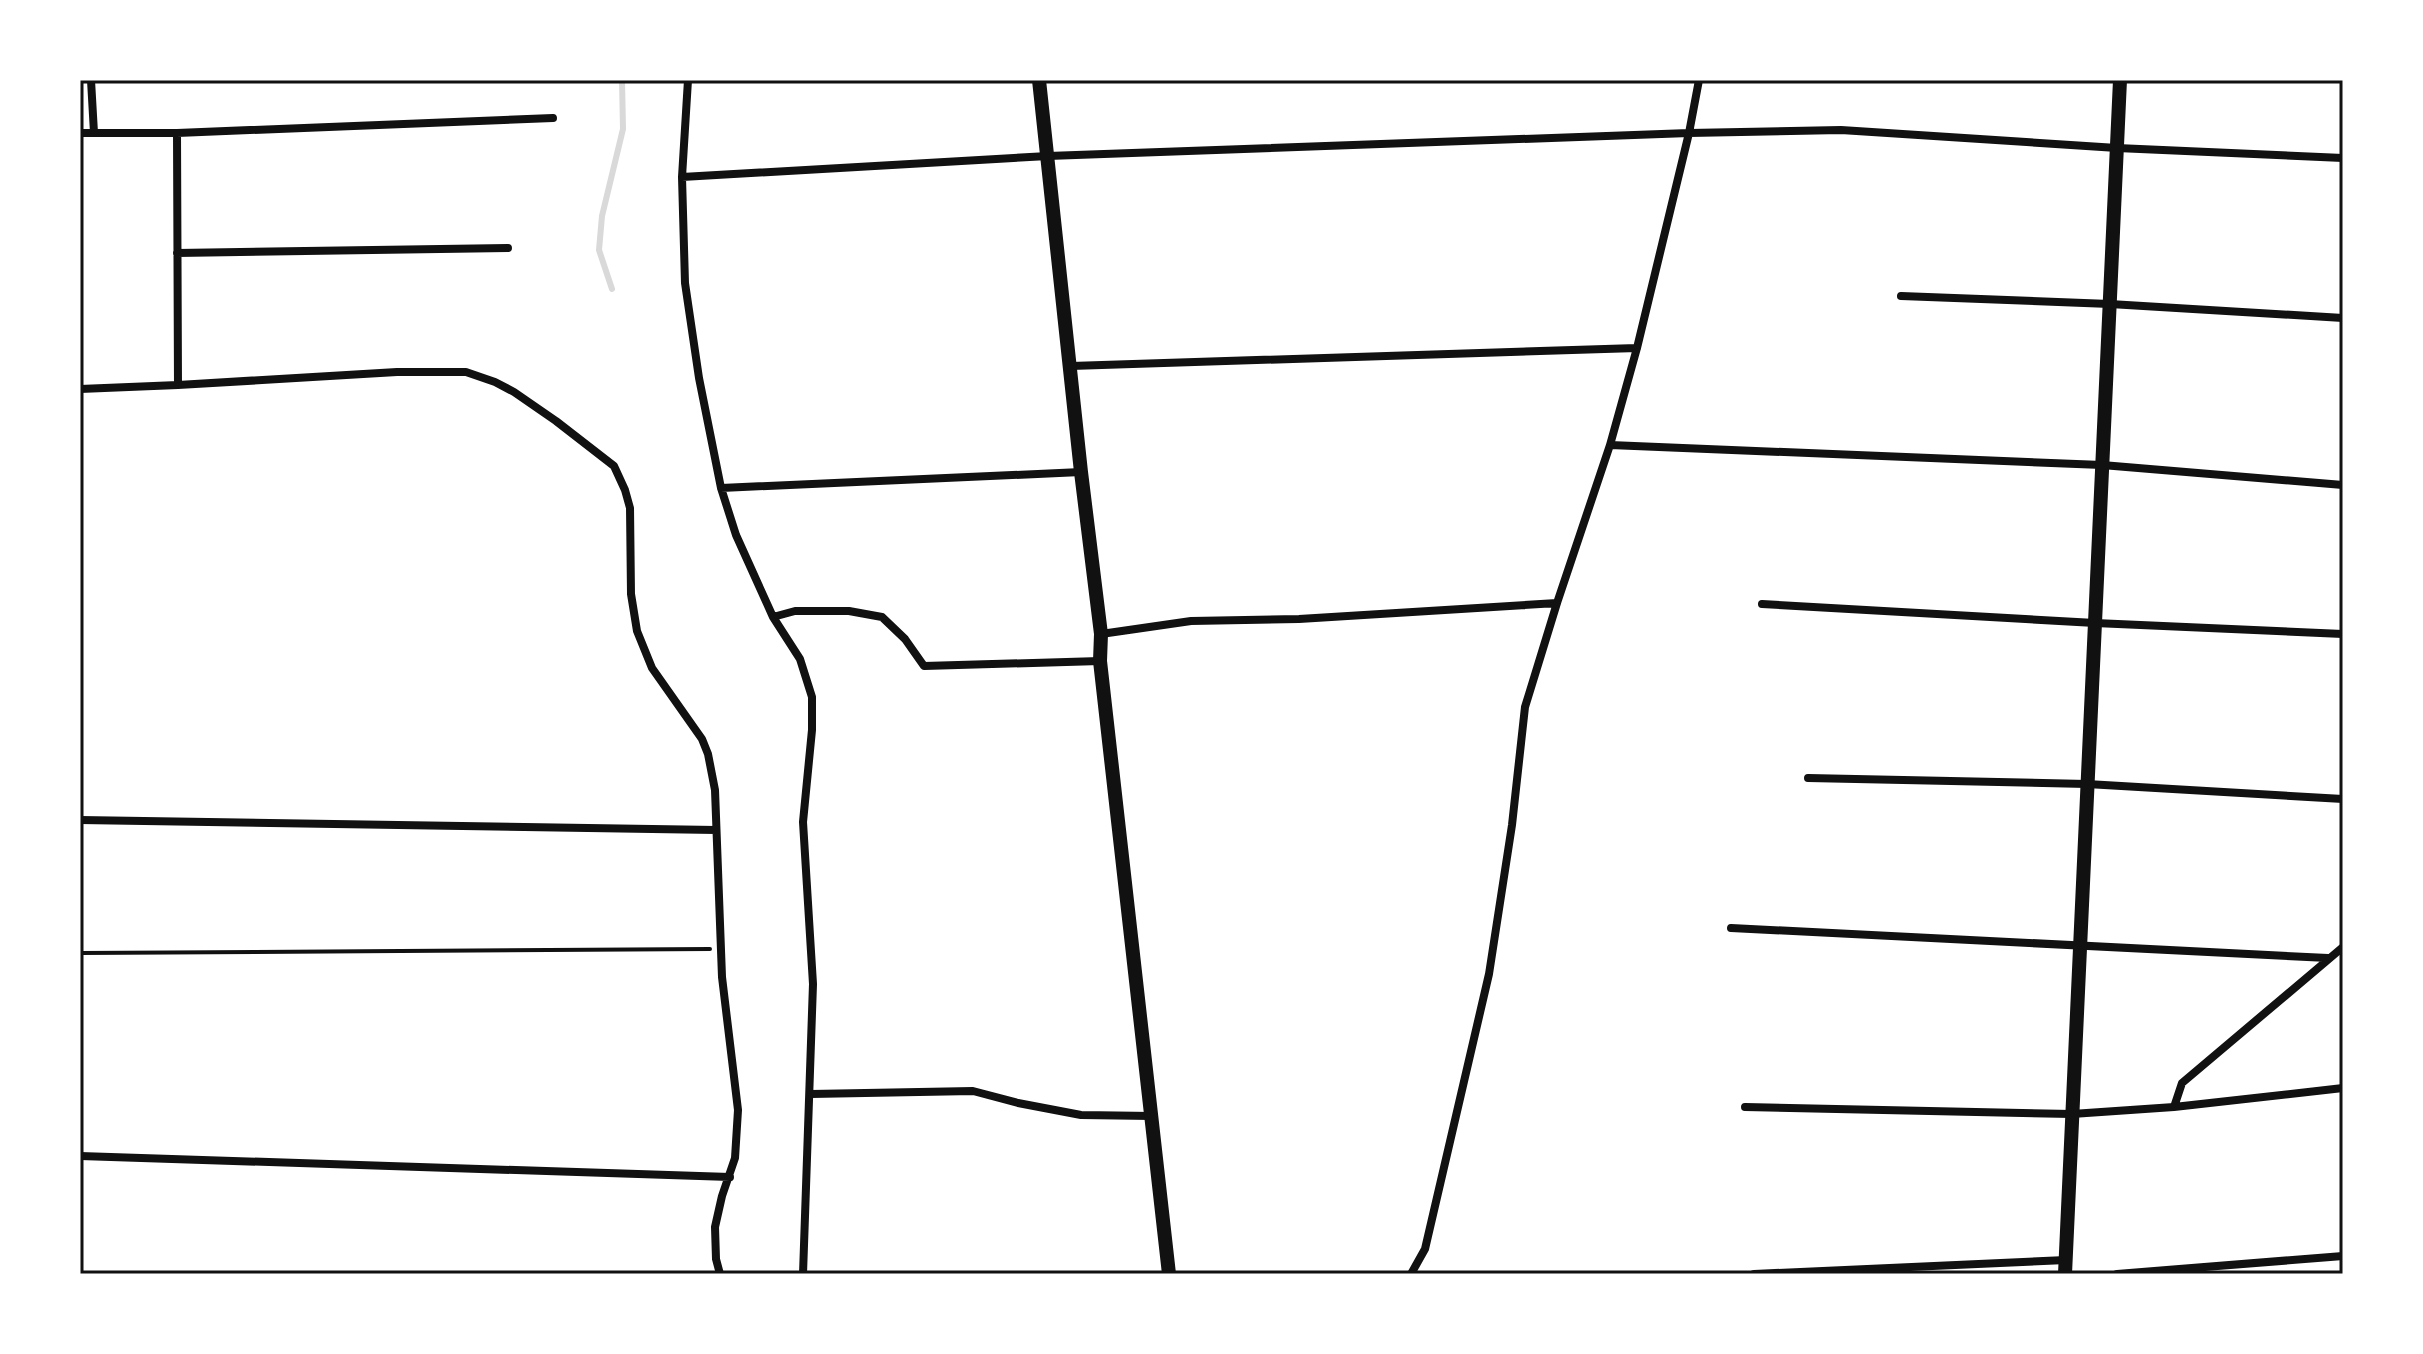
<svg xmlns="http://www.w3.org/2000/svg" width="2423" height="1354" font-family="'Nunito Sans',sans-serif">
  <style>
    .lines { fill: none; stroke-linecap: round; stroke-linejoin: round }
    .stream { stroke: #d9d9d9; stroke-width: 6 }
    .path { stroke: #111; stroke-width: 4 }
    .minor { stroke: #111; stroke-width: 8 }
    .tertiary { stroke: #111; stroke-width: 14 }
    .neatline { fill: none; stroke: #111; stroke-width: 3 }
  </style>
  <rect width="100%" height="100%" fill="#fff"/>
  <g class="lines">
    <path class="stream" d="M612,289L599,250L602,216L623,129L622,80"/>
    <path class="path" d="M80,953L710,949"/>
    <path class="minor" d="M91,80L94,133
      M688,80L682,177L685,283L699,378L721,488L736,535L773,617L800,659L812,697V730L803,822L813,984L803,1274
      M80,133H177
      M682,177L1048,156L1689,133L1841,130L2117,148L2343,158
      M177,253L508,248
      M1901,296L2110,304L2343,318
      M1071,366L1637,348
      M178,385L177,133L553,118
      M80,389L178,385L397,372H466L495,382L514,392L556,421L614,466L625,490L630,508L631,594L637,631L652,668L702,739L708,754L715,790L722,977L738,1110L735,1158L722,1196L715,1227L716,1259L720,1274
      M1610,445L2102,465L2343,485
      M721,488L1081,472
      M1762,604L2095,623L2343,634
      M773,617L795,611H849L882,617L905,639L924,666L1100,661
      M1101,634L1191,621L1299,619L1557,603
      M1808,778L2087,784L2343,799
      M80,820L716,830
      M1731,928L2328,958
      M811,1094L973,1091L1018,1103L1081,1115L1152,1116
      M1745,1107L2072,1114L2174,1107L2343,1088
      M2174,1107L2182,1083L2343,947
      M80,1156L730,1177
      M1411,1274L1425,1249L1489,974L1512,825L1525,707L1557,603L1610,445L1637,348L1689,133L1699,80
      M1754,1274L2066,1260
      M2117,1274L2343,1256"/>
    <path class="tertiary" d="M1039,80L1081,472L1101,634L1100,661L1169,1274
      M2065,1274L2120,80"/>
  </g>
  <rect width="2423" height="1354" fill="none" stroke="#ffffff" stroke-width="164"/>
  <rect x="82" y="82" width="2259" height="1190" class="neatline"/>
</svg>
